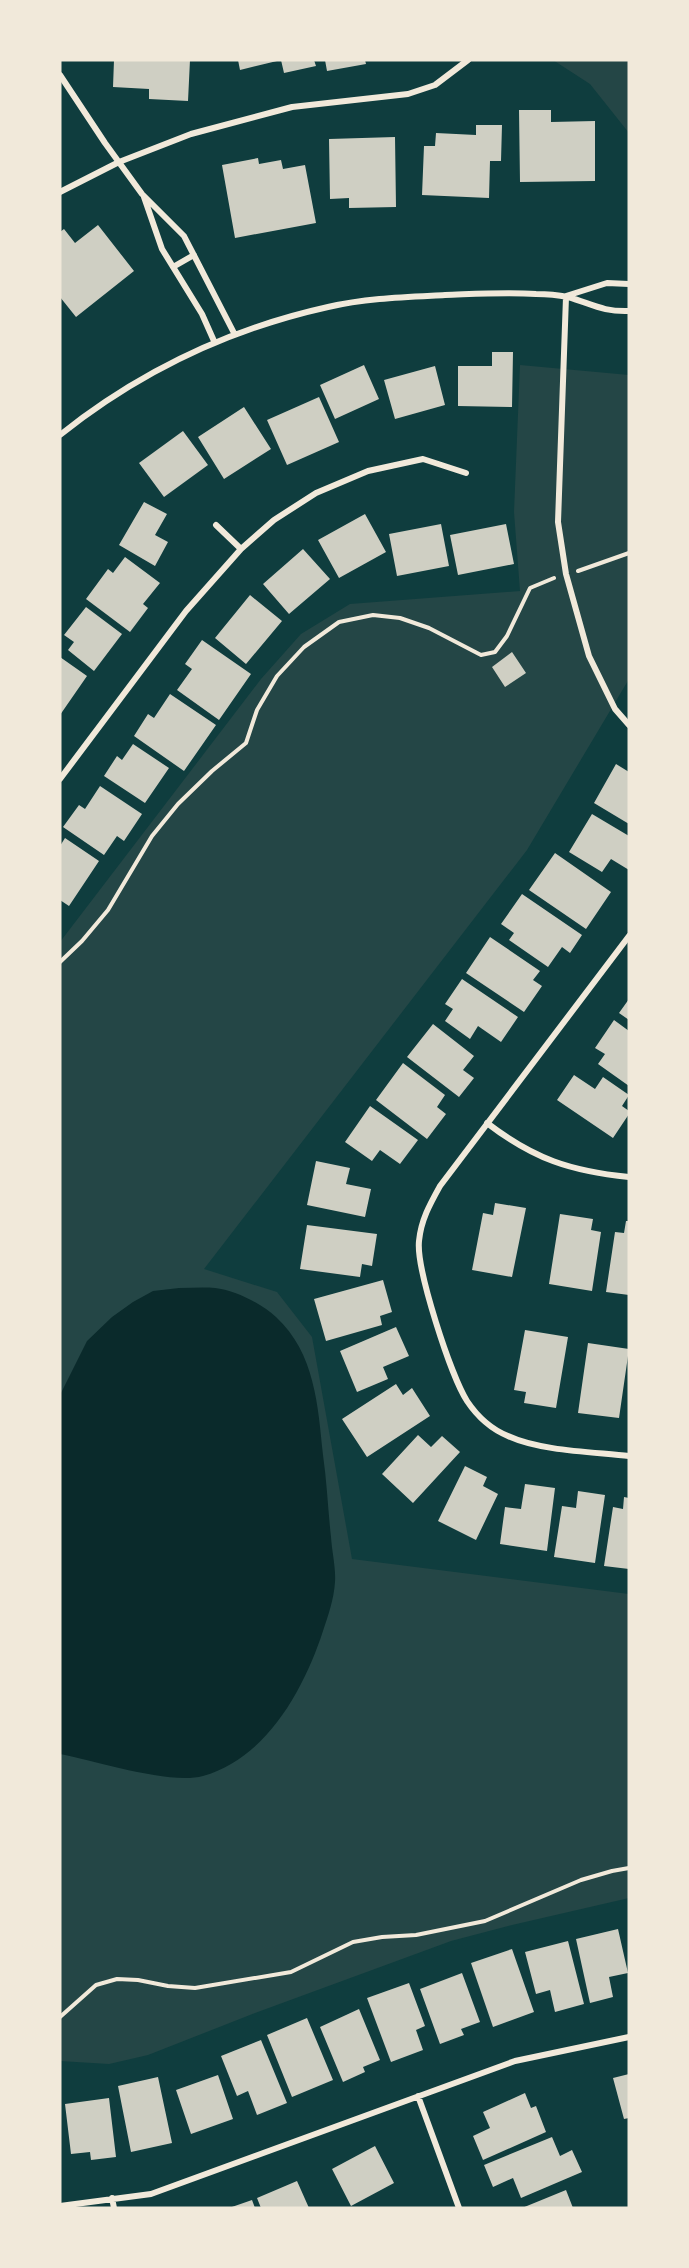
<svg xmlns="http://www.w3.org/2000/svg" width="689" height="2268" font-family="Jost,sans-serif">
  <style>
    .green { fill: #244646 }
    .water { fill: #0a2a2b }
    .building { fill: #cfcfc3 }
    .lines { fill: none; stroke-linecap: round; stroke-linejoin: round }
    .path { stroke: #f1e9da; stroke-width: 4 }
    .minor { stroke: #f1e9da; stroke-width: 6 }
  </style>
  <rect width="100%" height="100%" fill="#0f3d3e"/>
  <path class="green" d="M553,60H629V133L590,84Z
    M520,365L629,375V679L527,850L204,1269L277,1292L312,1337L352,1559L629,1594V1898L512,1925L451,1941L255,2013L148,2055L109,2064L60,2061V942L261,679L301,634L350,604L520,591L514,512Z"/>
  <path class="water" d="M179,1288C191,1288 203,1287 215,1288C235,1290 262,1304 276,1317C315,1353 318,1406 323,1455C327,1483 328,1510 331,1537C332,1552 336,1568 335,1582C334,1599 328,1616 323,1631C304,1689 267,1758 203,1776C169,1785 97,1761 60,1754V1395L87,1341L112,1317L133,1302L153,1291Z"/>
  <path class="building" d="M114,60H190L188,101L149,99V89L113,87Z
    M238,60H277V61L240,70Z
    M281,60H314L316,66L284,73Z
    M325,60H365L366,64L327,71Z
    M519,110H551V122L595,121V181L520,182Z
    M476,125H502L501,161H490L489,198L422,195L424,146H435L436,133L476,135Z
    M395,137L396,207L349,208V198L330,199L329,139Z
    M258,158L259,164L281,160L283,169L305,165L316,223L235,238L222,165Z
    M98,225L134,271L76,317L60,297V232L64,229L75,243Z
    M492,352H513L512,407L458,406V366H492Z
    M364,365L379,399L335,419L320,385Z
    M435,366L445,405L395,419L384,380Z
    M319,397L339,442L287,465L267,420Z
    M244,407L271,449L224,479L198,437Z
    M183,431L208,465L164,497L139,463Z
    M144,502L167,514L155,535L168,542L155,566L119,545Z
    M365,514L386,552L339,578L318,540Z
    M441,524L449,566L397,576L389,534Z
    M506,524L514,564L458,575L450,535Z
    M303,549L330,579L289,614L263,584Z
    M125,557L160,583L143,604L148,608L130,632L86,599L108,569L113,573Z
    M250,595L282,621L246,664L215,638Z
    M86,607L122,634L94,671L68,650L74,642L64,635Z
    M202,640L251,674L219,720L177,690L192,669L185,664Z
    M512,652L526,673L505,687L492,667Z
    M60,657L87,676L60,715Z
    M170,694L216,725L184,771L134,736L148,714L154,718Z
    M133,744L169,768L145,803L104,776L117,756L122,760Z
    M616,764L629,772V824L594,803Z
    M100,786L142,814L124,841L117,836L104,855L63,827L79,805L85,809Z
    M592,814L629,836V870L611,859L602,872L569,852Z
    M65,838L99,861L69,906L60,900V846Z
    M555,853L611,892L586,929L529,890Z
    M522,894L582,935L570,953L562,947L548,967L509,940L514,933L501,924Z
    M490,937L540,971L533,980L542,986L524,1012L466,973Z
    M462,979L518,1017L501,1042L478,1026L470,1039L445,1021L453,1009L445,1004Z
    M629,999V1020L619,1013Z
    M614,1020L629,1031V1086L598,1064L605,1054L595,1048Z
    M433,1024L474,1056L463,1070L474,1078L459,1097L407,1057Z
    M403,1063L445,1095L437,1107L446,1114L427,1139L376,1100Z
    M574,1075L595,1089L603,1077L629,1095L622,1106L629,1111V1114L613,1138L557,1100Z
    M370,1106L418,1140L400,1164L380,1150L372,1161L345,1142Z
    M316,1161L350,1168L346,1184L371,1189L365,1217L307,1205Z
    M495,1203L526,1208L512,1277L472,1270L483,1213L493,1215Z
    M560,1214L593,1219L591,1230L601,1232L592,1291L549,1284Z
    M626,1221H629V1295L606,1292L615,1232L624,1233Z
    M307,1225L377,1234L372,1266L362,1264L360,1277L300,1269Z
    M383,1280L392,1312L380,1316L382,1325L326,1341L314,1299Z
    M396,1327L409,1356L383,1367L388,1379L357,1392L340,1351Z
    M525,1330L568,1337L556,1408L524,1403L526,1392L514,1390Z
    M588,1343L629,1349L619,1418L578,1413Z
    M396,1384L403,1395L412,1388L430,1416L367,1457L342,1419Z
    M418,1435L431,1447L442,1436L460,1452L413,1503L382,1474Z
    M465,1466L487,1477L483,1486L498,1494L476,1540L438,1521Z
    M525,1484L555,1488L547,1551L500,1544L505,1507L521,1509Z
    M578,1491L605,1495L595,1563L554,1557L562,1506L576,1508Z
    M624,1497L629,1498V1569L604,1566L613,1507L623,1509Z
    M618,1929L628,1973L609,1977L613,1997L590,2003L576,1939Z
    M568,1941L584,2004L555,2012L550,1990L536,1994L525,1952Z
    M512,1949L534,2012L493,2027L471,1963Z
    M462,1973L480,2022L461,2029L464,2035L440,2044L420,1989Z
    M409,1983L425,2026L416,2030L423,2050L391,2062L367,1998Z
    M359,2009L380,2060L363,2067L365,2072L343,2082L320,2027Z
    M307,2018L333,2080L292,2097L267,2035Z
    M261,2040L287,2103L257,2115L248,2091L237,2096L221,2056Z
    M629,2074V2118L624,2119L613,2078Z
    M218,2075L233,2119L191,2134L176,2090Z
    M158,2077L172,2143L131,2152L118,2086Z
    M525,2093L531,2108L536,2106L546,2132L483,2160L473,2136L490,2128L483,2112Z
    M109,2098L116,2157L91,2160L90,2152L71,2154L65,2104Z
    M552,2137L560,2156L572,2150L582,2172L521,2198L513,2178L493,2187L484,2165Z
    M375,2146L394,2183L351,2206L332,2169Z
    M297,2181L309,2208H261L257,2198Z
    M566,2190L573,2208H522Z
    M252,2200L255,2208H229Z"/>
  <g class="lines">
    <path class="path" d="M578,571L629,553
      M60,962L82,941L108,910L152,836L178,804L212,771L246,743L257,710L277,676L304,647L339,622L373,615L400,618L429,628L481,655L495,652L507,636L530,588L554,578
      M60,2017L96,1985L117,1979L138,1980L168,1986L195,1988L291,1972L353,1942L382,1937L416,1935L485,1921L581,1880L612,1871L629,1868"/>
    <path class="minor" d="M60,75L105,143L142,194L184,236L234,333
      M60,192L119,162L191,134L292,107L408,94L435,85L468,60
      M144,197L162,249L202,314L214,341
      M173,267L194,255
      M566,296L607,283L629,284
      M566,297L558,522L566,574L589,656L615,709L629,725
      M60,435C139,372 229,329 328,307C366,298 406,297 445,295C475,294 506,292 536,294C546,294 558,295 568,297C592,304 603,312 629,311
      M216,525L241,549
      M60,779L186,611L241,549L274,520L316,493L368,471L423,459L466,473
      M629,936L440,1186C430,1204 421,1220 419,1241C416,1269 451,1376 467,1401C477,1416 491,1429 508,1436C540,1451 594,1452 629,1456
      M487,1123C534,1159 570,1171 629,1177
      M418,2096L459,2208
      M112,2198L114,2208
      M60,2206L151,2194L515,2061L629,2037"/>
  </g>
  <rect width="689" height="2268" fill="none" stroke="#f1e9da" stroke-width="123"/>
</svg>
